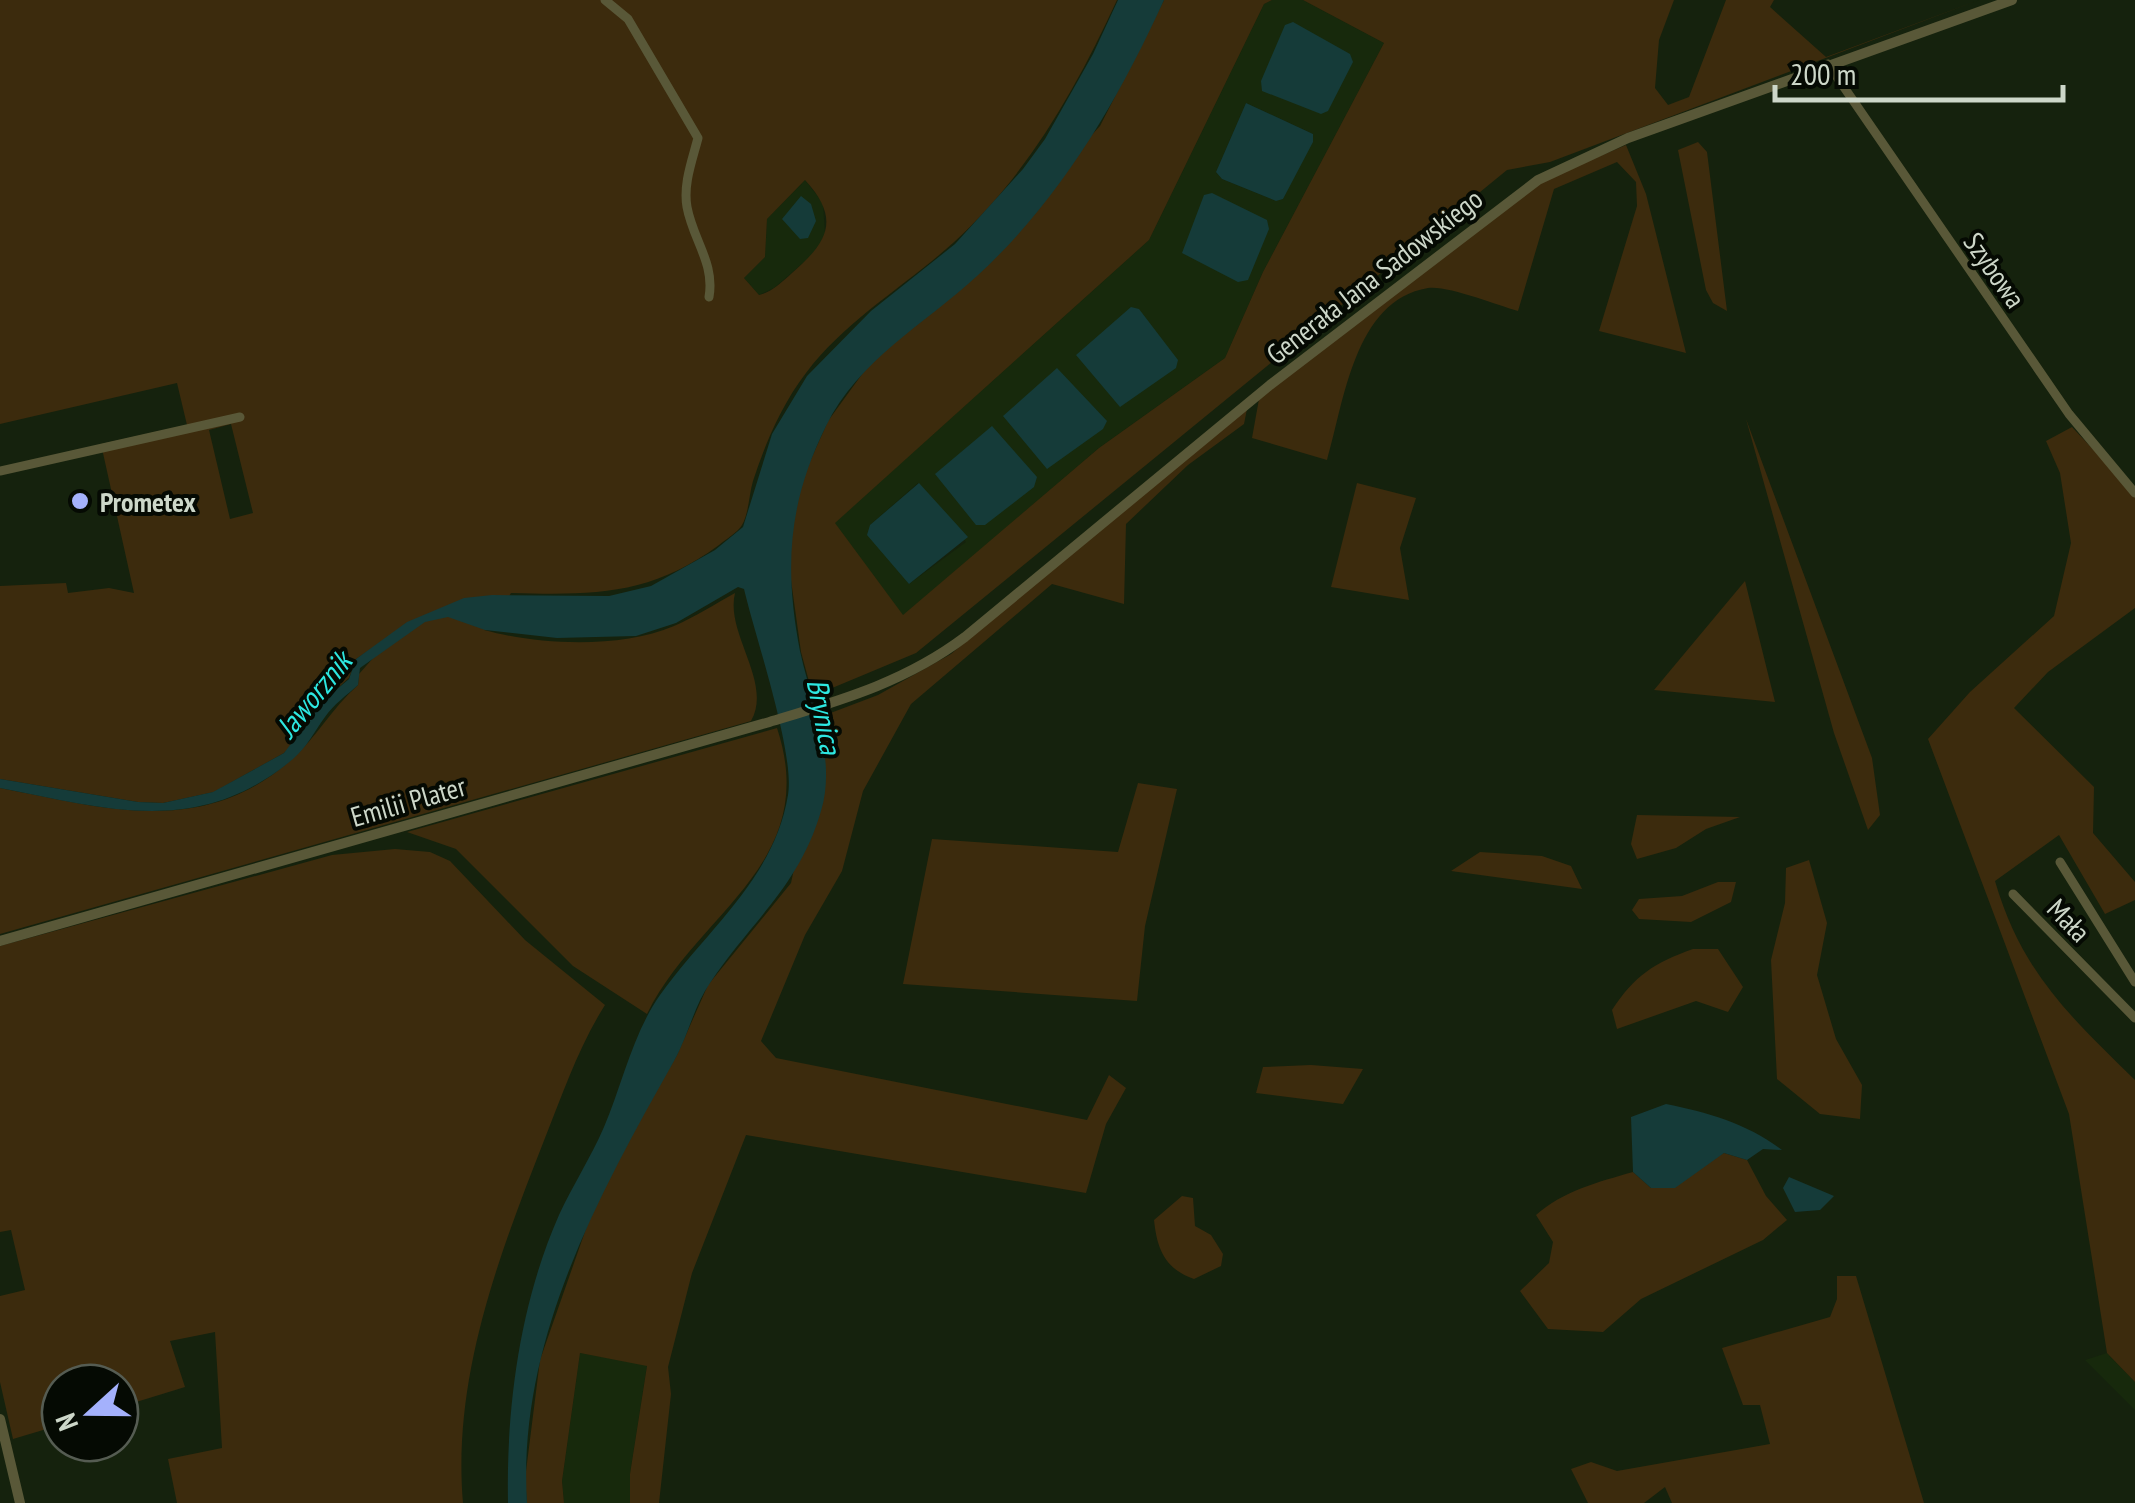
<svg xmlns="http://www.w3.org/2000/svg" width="2135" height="1503" font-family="'PT Sans Narrow',sans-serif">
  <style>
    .built { fill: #17290c; fill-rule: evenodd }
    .green { fill: #3c2b0d; fill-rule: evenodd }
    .water { fill: #153b39 }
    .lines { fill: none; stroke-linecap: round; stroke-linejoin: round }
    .minor { stroke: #595838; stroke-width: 9 }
    .tertiary { stroke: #595838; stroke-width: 10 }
    .poi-dot { fill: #a4b1fc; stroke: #050a03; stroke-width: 4 }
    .labels { text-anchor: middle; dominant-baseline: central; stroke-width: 8; stroke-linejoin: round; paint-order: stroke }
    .street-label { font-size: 28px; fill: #cdd7c9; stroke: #050a03 }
    .poi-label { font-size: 28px; font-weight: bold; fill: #cdd7c9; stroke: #050a03; text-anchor: start }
    .water-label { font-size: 30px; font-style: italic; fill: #2de7e1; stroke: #050a03 }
  </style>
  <rect width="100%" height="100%" fill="#15220d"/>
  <path class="built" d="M1272,0H1303L1384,43L1263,272L1225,358L1099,448L903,616L834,523L1149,240L1264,4ZM1246,103L1313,134L1283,199L1276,201L1222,179L1216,172ZM918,483L966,542L909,584L870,525Z
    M805,180L823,203L825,234L817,251L774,288L759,295L744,278L765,257L767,219Z
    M580,1353L647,1365L630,1474V1503H564L562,1481Z
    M2107,1353L2135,1382V1410L2085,1360Z"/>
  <path class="green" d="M0,0H1117C1076,89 1027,176 953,243C904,287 846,320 806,373C782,404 765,444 753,481C749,494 749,513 742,525C737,533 726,539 719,545C650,596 593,595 511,593L489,629L484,630C539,645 619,649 674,626C695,617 715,604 735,593C725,634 773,682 751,721L0,934V788C105,808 203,839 292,759C316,738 332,708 358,685L359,674L396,632L356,659L349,678L323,701L311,723L284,753L214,792L163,803L138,802L0,779V586L66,583L68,593L109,588L134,593L101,444L187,425L177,383L0,424ZM805,180C841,219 828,242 792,273C782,282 772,292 759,295L744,278L765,257L767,219ZM231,424L253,513L230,519L209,430Z
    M1164,0H1272L1264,4L1149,240L835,523L903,615L1099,448L1225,358L1263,272L1384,43L1303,0H1674L1659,40L1655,88L1668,105L1689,97L1726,0H1774L1770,7L1826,57L1979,0L1550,162L1507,170L916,653L813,696L801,652L789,566L790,532L803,477L828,421L868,366L915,324L1100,126Z
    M1698,142L1707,152L1727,311L1713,303L1706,290L1678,150Z
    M1626,145L1646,194L1686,353L1599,331L1637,206L1636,182L1617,162L1554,189L1518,311C1497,305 1447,285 1428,288C1354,300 1344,403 1327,460L1252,438L1259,399L1532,185Z
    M1248,404L1244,424L1188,465L1126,524L1124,604L1052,584L911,704L863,791L842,871L805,935L761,1041L776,1058L1087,1120L1109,1075L1126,1088L1106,1124L1086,1193L746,1135L692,1273L668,1367L671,1394L659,1503H630V1474L647,1366L580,1353L562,1481L564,1503H527L525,1479L540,1360L588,1223L624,1146L677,1055L708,985L791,883L823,732L820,717L878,695L951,654Z
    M1746,419L1872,758L1880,815L1868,830L1834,733Z
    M2072,427L2135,494V608L2048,672L2014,708L2094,787L2093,833L2135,882V900L2105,914L2059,835L1995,881C2022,973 2069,1015 2135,1080V1382L2107,1353L2069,1114L1928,739L1970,692L2054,616L2071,543L2060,473L2046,441Z
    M1357,483L1416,498L1400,548L1409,600L1331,587Z
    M1745,581L1775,702L1654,690Z
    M777,728C822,864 697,912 647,1014L573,966L456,849L407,832Z
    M1138,783L1177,789L1145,926L1137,1001L903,984L932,839L1118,852Z
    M1637,815L1740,817L1706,829L1676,848L1637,859L1631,844Z
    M395,849L430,852L450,861L525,940L605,1005C579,1046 563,1093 545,1138C500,1253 452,1376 463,1503H177L168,1459L222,1448L215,1332L170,1341L185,1387L120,1407V1383H60V1425L13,1439L0,1382V1296L25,1290L11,1230L0,1232V946L332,855Z
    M1480,852L1542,856L1571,866L1582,889L1451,871Z
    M1809,860L1827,923L1817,975L1836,1039L1862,1085L1860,1119L1820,1114L1777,1079L1771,960L1785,903L1786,868Z
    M1718,882H1736L1731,902L1691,922L1639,919L1632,910L1639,899L1682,896Z
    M1693,949H1718L1743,987L1728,1012L1696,1001L1617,1029L1612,1010C1635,975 1654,963 1693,949Z
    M1311,1065L1363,1069L1343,1104L1256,1093L1263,1067Z
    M1724,1153L1747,1160L1766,1196L1787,1220L1763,1240L1641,1299L1603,1332L1548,1329L1520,1291L1549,1263L1553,1242L1536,1215C1563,1191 1598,1182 1633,1172L1651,1188Z
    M1182,1196L1193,1198L1195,1226L1211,1235L1223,1254L1221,1266L1194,1279C1165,1269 1157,1249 1154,1220Z
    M1837,1276H1856L1924,1503H1672L1665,1487L1644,1503H1588L1571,1469L1591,1462L1617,1471L1770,1444L1760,1405H1743L1722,1348L1830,1317L1837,1299Z"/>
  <path class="water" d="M1118,0H1164C1118,101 1060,200 977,276C924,325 859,359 826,426C788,503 784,567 800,651C811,702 837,758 821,811C799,887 751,921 710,983C694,1006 688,1036 674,1061C598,1196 517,1342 527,1503H508C506,1407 520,1303 559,1215C573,1185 591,1157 604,1127C622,1085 633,1033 660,995C707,929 774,879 788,795C795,753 755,636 744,589L738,587L676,623L636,636L557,638L485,630L448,617L425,622L360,668L358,685C347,695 334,704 325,717C314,732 307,747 293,759C199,838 109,809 0,788V779L138,802L163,803L213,792L284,753L323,701L349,679L356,659L407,622L464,598L492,595L609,596L651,586L715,550L743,527L772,434L807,376L871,311L955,244L1023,169L1045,139L1093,54Z
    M1293,22L1350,54L1353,62L1328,111L1321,114L1262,91L1261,81L1285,25Z
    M1246,103L1313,134V142L1283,199L1276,201L1222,179L1216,172Z
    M1212,193L1267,220L1269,229L1248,280L1238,282L1182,253L1204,195Z
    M801,196L811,204L816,221L808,238L800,239L782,219Z
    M1131,307L1139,309L1178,360L1176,368L1120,407L1076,355Z
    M1057,368L1107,421L1103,429L1047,469L1003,416Z
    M992,426L1037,477L1034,487L985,525H976L935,474Z
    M919,483L968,537L909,584L867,535L870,525Z
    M1666,1104C1707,1112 1748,1124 1782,1150L1763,1149L1747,1160L1724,1153L1675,1188H1651L1633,1172L1631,1117Z
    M1789,1177L1834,1196L1820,1210L1795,1212L1783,1188Z"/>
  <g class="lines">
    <path class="minor" d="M605,0L628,19L698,138C692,161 683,184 687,207C693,240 715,263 709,297
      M1828,64L2069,414L2135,493
      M0,471L240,417
      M2060,862L2135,982
      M2013,894L2135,1018"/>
    <path class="tertiary" d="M0,941L766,723C838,701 904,683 965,637L1270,385L1538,180L1628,138L2012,0
      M0,1419L20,1503"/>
  </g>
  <circle class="poi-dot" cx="80" cy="501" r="10"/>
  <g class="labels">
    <g class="street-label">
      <text transform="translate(1995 270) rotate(55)">Szybowa</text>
      <text transform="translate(1374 276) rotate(-38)">Generała Jana Sadowskiego</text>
      <text transform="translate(408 801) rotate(-16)">Emilii Plater</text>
      <text transform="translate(2069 920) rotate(46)">Mała</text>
    </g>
    <g class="poi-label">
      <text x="100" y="501">Prometex</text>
    </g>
    <g class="water-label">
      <text transform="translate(313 694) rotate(-51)">Jaworznik</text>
      <text transform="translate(825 716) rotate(79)">Brynica</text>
    </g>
  </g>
  <g transform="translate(90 1413) rotate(249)"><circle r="48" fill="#050a03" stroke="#555c52" stroke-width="2.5"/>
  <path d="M0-8L18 38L0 25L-18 38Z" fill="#a4b1fc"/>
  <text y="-15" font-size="28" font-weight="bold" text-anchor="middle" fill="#cdd7c9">N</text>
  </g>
  <path d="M1775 85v15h288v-15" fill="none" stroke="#cdd7c9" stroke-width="5"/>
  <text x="1790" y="85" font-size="30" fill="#cdd7c9" stroke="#050a03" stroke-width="8" paint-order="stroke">200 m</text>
</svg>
